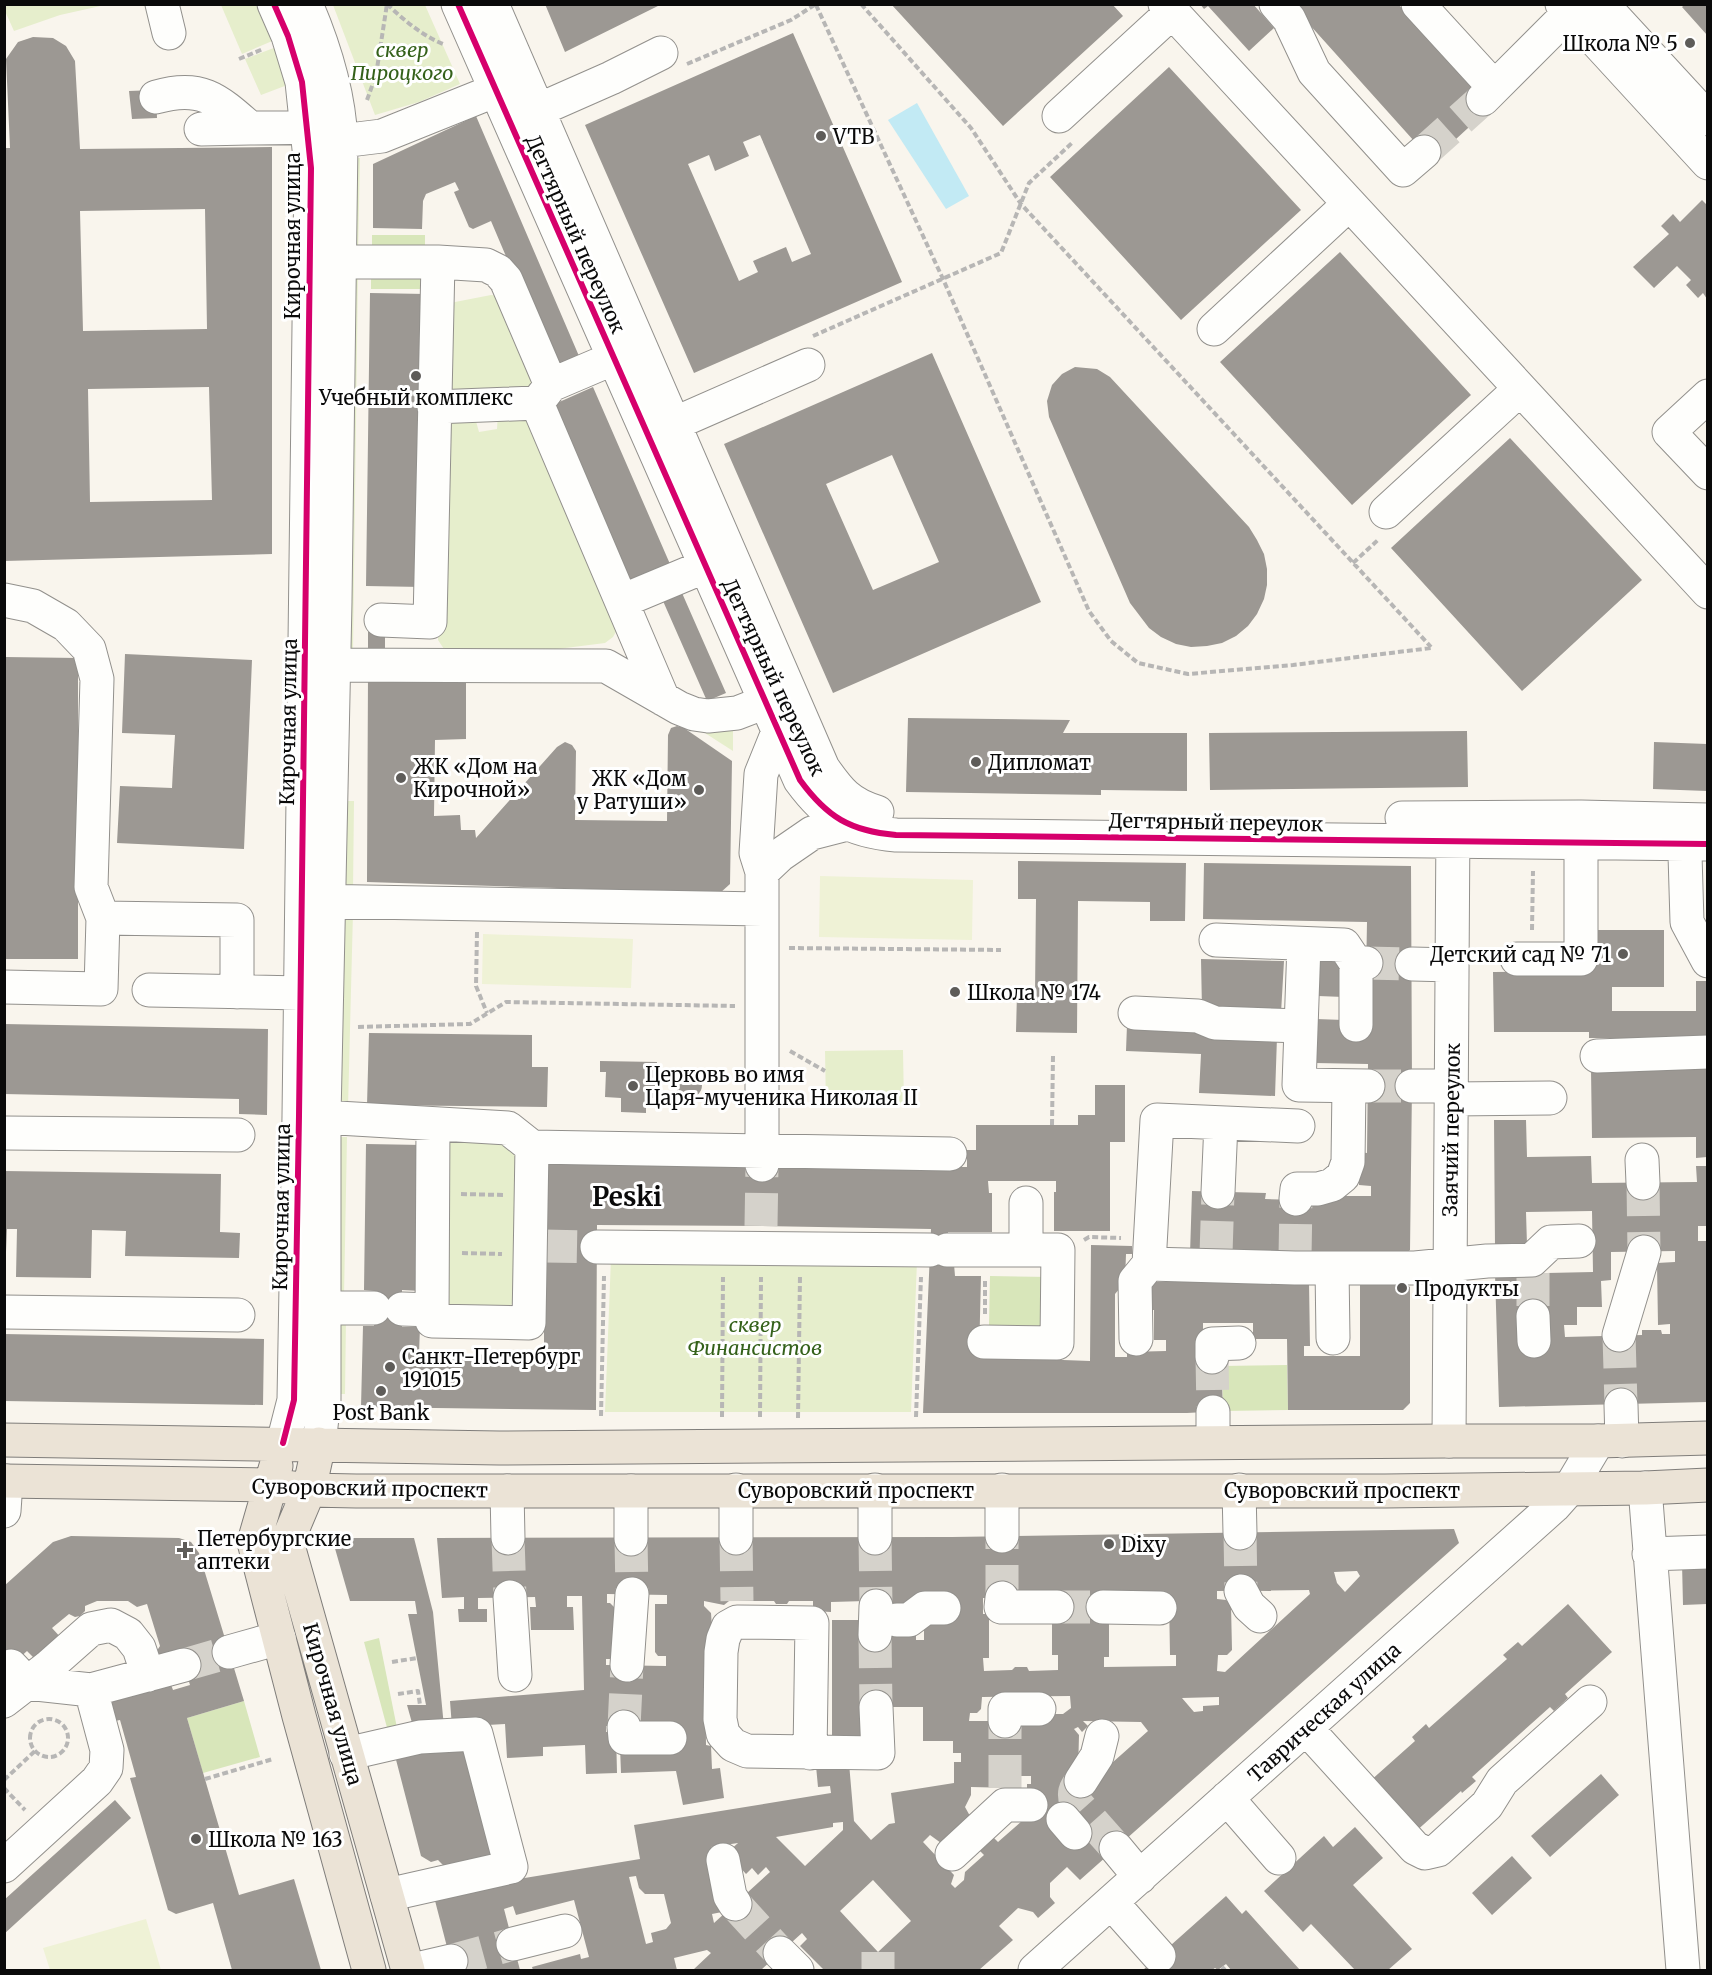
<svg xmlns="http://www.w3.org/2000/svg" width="1712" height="1975" font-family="Merriweather,serif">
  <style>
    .green { fill: #e6eecc }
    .forest { fill: #d8e6ba }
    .pitch { fill: #eff2d6 }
    .water { fill: #c2eaf4 }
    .building { fill: #9c9893; fill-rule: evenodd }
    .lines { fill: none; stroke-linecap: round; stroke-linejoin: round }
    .minor-tunnel { stroke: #d5d2cb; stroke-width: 33; stroke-dasharray: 33 16; stroke-linecap: butt }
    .minor-casing { stroke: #92908c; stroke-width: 35 }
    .major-casing { stroke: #7f7d7a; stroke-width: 35 }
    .path { stroke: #b7b6b5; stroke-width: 4; stroke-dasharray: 6 3; stroke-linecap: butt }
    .minor { stroke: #fefefc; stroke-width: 33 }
    .major { stroke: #ebe3d6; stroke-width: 33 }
    .cycleway-casing { stroke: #fff; stroke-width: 10 }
    .cycleway { stroke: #d6006c; stroke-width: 6 }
    .poi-dot { fill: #5e5c59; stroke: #fff; stroke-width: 2 }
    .labels { text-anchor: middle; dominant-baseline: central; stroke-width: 6; stroke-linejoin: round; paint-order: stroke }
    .poi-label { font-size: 20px; fill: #0a0a0a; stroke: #fff; text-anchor: start }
    .park-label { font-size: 20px; font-style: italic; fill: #34611a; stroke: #fff }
    .street-label { font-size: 20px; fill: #0a0a0a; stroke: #fff }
    .district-label { font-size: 26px; font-weight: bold; fill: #0a0a0a; stroke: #fff }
  </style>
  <rect width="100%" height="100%" fill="#f9f5ed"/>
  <path class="green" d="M4,5L5,4L105,5L60,15L14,31L5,11Z
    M221,5H262L277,39L242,54Z
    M333,5H425L460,84L419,102L375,115Z
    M279,46L290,84L261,95L245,59Z
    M353,158H360L358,253H352Z
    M351,270H358L353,651H346Z
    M491,295L500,296L537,388L454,401L441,385L448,306L455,302Z
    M498,412L525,416L618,628L613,637L605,643L493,657L444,649L438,640L440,427L474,414L479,432L497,429Z
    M733,724V751L694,726Z
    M343,801H354L353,891H342Z
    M342,912H353L348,1108H337Z
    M903,1050L904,1105L826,1106L825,1051Z
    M337,1137H347L344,1297H334Z
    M505,1139L516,1153L514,1298L511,1306L443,1305L447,1140Z
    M611,1258L917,1261L911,1412H605Z
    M334,1319H346L345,1394H333Z"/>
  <path class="forest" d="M372,235H425V254H372Z
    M371,269H425V289H371Z
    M990,1276L1050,1277L1049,1326L989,1325Z
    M1287,1365L1288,1410L1223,1411L1222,1366Z
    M379,1638L398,1733L389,1735L364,1642Z
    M244,1701L260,1757L203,1773L187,1718Z"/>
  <path class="pitch" d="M820,876L973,880L972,940L819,937Z
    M483,934L633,939L631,988L482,984Z
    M146,1919L161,1970H50L43,1948Z"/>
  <path class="water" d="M917,103L969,196L946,209L888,120Z"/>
  <path class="building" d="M545,4H662L565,52Z
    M891,4H1112L1123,16L1003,126Z
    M1200,4H1253L1274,28L1249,51L1208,6L1204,9Z
    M1291,4H1398L1491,107L1432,161Z
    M1685,4H1707V35L1682,7Z
    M793,33L902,282L694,373L585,125ZM760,135L811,254L792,262L786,247L753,261L758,272L739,281L688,164L709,155L715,171L749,156L743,142Z
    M33,37L53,38L66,46L75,61L80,149L272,147V554L4,561V148H10L6,59L18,42ZM205,209L207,329L83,331L80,211ZM209,387L212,500L90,502L88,389Z
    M1169,67L1301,210L1181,320L1050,177Z
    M156,90L157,118L132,119L129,91Z
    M476,116L582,363L556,374L491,221L473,229L469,227L454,192L459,190L455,182L426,194L423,201L422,229L373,228V164Z
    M1702,200L1707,205V299L1703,293L1698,298L1686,285L1691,280L1677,266L1654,288L1633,267L1669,234L1661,226L1673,214L1680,222Z
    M1340,252L1471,395L1352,505L1220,362Z
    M370,293L426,294L422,587L366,586Z
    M932,353L1041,602L833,693L724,444ZM892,455L939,562L873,590L826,484Z
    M1075,367L1097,369L1110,377L1249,527L1257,540L1264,554L1267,569V585L1264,599L1257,614L1248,626L1236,636L1222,643L1207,646L1191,647L1176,644L1161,637L1149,628L1130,603L1049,417L1047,401L1052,385L1062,374Z
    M593,387L670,564L625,584L548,407Z
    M1510,438L1642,580L1522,691L1391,548Z
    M682,593L726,693L707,701L663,601Z
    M368,632H385V653H368Z
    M125,654L252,660L244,849L117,843L120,786L172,788L173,768L175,735L122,733Z
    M5,657L78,658V959H4Z
    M368,676L466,677V739L435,740L434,816L460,815L461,830H475L476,838L557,747L565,742L572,745L576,751L575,820L667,821L668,735L671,728L677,726L684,728L732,761L730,884L720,893L367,882Z
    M908,718L1070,720L1063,733H1187V791L1101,790V795L906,792Z
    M1467,731L1468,787L1210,790L1209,733Z
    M1654,742L1707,744V791L1653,789Z
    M1018,861L1186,863L1185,921H1150V902L1078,901L1077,1033L1016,1032L1017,993L1035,994L1036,899H1018Z
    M1204,863L1411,866L1412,1086L1410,1250L1403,1257L1190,1254L1192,1191L1266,1193L1265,1199L1339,1201V1196H1371V1186L1359,1185V1152L1367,1153L1368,1064L1315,1063L1316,1019L1344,1020L1365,1033L1367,922L1203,919Z
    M1589,930H1664V987H1612V1011H1696V981H1707V1038H1589V1032H1494L1493,972L1589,971Z
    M1201,959L1284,961L1281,1013L1202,1010Z
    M1319,960L1345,961L1344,997L1318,996Z
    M4,1024L268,1029L267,1115L239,1114V1099L4,1094Z
    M1127,1025L1277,1037L1275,1096L1199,1093L1201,1054L1126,1051Z
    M369,1033L532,1035V1067H548L547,1107L367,1105Z
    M600,1061L657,1062L656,1074H662L661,1098H646V1113L621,1112V1098L605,1097L606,1072H600Z
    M1695,1063H1707V1157L1696,1158V1137L1592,1138L1591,1070L1695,1069Z
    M676 1085a13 13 0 1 1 26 0a13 13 0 1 1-26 0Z
    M1095,1085H1125V1142H1110V1231H1054V1192H1056V1181H988L989,1193H992V1232H948L947,1263L954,1264L955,1276H981L979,1357L1090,1361L1091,1245L1132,1246V1254H1126L1125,1282L1115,1294V1357H1127V1352L1166,1351V1340H1154V1310H1148V1282H1309L1310,1346H1304V1356H1360V1282L1401,1281L1410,1287V1403L1403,1410H1288L1287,1339H1253V1323H1203V1357H1221L1223,1411L1187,1413H923L931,1229L761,1226L597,1225L596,1410L361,1407L363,1326H374V1291L364,1290L366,1144L423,1145L421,1291L402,1290V1327H420L419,1354L544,1355V1164L967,1167V1150H976V1125H1078V1115H1095Z
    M1494,1120H1526L1527,1157L1591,1156L1592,1183L1697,1182L1696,1166H1707V1226H1698V1241H1707V1402L1499,1407L1495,1274L1593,1272L1592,1211L1526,1212L1527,1245L1495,1247ZM1675,1251V1262L1657,1263L1658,1325L1670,1324V1334H1662L1661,1330H1642V1335L1565,1337L1564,1325H1577V1307H1602L1601,1281L1611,1280V1252ZM1542,1315L1544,1355L1525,1356L1524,1316Z
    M4,1171L221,1174L220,1232L240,1233L239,1258L125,1256L126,1231L92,1230L91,1278L16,1277L17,1229H7L6,1252H4Z
    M4,1334L264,1339L263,1405L4,1401Z
    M1454,1529L1459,1543L1080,1880L1067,1867L1050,1883V1897L1055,1903L1038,1918L1033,1912L1018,1908L999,1926L1013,1940L979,1970H824L800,1946L807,1939L802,1933L761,1970H693L711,1953L707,1950L674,1958L677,1970H533L532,1967L580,1954L581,1959L589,1957L574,1900L516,1915L513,1906L504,1909L520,1970H453L433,1893L640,1859L634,1825L831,1793L830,1786L818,1787L816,1766L849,1763L854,1821L871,1840L889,1824L895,1823L891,1793L954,1783V1762H961V1753H953V1741H923V1707H862V1741L832,1740V1620H861L866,1601L831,1602V1612L813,1611V1601H789L787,1604H776L774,1601H729L724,1605L704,1601V1606L711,1613L712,1628L705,1667L706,1745L711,1746L712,1769L720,1768L724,1798L683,1805L676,1771L621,1773L620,1747L636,1727L606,1726V1732H616L617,1773L586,1774L585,1745L543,1747V1756L507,1758L505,1724L452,1727L450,1701L584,1690L582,1596H567V1607H573L574,1630H531L530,1607H536L535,1597L478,1598V1609H487V1622H459L458,1609H464V1597L442,1598L437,1538L952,1537ZM1357,1571L1360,1576L1345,1592L1337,1583L1334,1572ZM1309,1590L1310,1594L1225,1672L1217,1671L1218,1655H1227L1232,1650L1231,1605L1226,1600L1217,1599V1591ZM607,1594L667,1595V1604H655V1652L658,1656H666V1666L606,1665V1659H613L614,1617V1607L610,1603H607ZM983,1598H1011L1052,1612V1655H1058V1670L1029,1671L1027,1667H1015L1012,1670L984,1671L983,1658H989V1614H983ZM1169,1598L1170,1655H1176V1666L1104,1667V1657H1109V1613ZM953,1599L924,1620V1640H916V1635H900ZM1070,1696L1071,1708L1063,1714H1051V1721H969L970,1713H977L981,1709L982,1697ZM1219,1697V1705L1203,1706V1711L1194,1712L1182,1698ZM1083,1721L1141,1722L1148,1731L1086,1786L1078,1773L1079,1735L1074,1729L1078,1727L1082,1732L1088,1726ZM1013,1776H1031V1784H1027V1791L1031,1813L998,1842L994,1838L980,1851L984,1855L965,1872L964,1880L955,1888L951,1884L954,1875L923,1842L930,1835L941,1843L970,1816L965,1807L971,1795V1787L1013,1788ZM843,1822V1830L805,1866L776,1837L833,1827V1823ZM738,1843L727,1853L746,1874L752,1868L758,1875L766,1867L770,1872L714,1923L712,1914L722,1912V1898L711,1847ZM636,1876L639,1888L645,1894H664L671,1923L666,1929L651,1933L653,1942L646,1944L629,1877ZM873,1880L911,1921L878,1952L840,1911Z
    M71,1536L179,1538L191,1542L199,1553L244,1701L187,1718L239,1895L294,1879L321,1970H232L213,1903L176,1914L168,1910L130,1778L136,1777L120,1720L115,1721L109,1701L170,1682L173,1690L190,1685L184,1665L160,1657L158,1653V1649L160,1646L147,1604L137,1607L128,1601H97L85,1606V1611L80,1616L75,1617L69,1614L52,1628L63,1640L39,1663L27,1651L4,1672V1586L53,1542Z
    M338,1538H414L433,1612L444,1727L414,1730L407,1705H426L408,1614H417L415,1601H350L334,1545Z
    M1707,1562V1604L1683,1605L1682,1563Z
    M1568,1604L1612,1652L1565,1694L1568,1698L1554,1711L1550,1707L1472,1777L1476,1781L1462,1793L1461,1791L1414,1833L1369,1782L1415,1741L1412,1737L1426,1724L1429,1728L1507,1659L1503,1655L1518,1642L1522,1646Z
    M466,1742L499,1857L445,1867L438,1860L431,1862L421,1856L394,1752Z
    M1601,1774L1619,1795L1550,1857L1531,1836Z
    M115,1800L131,1818L4,1934V1900Z
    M1355,1827L1383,1858L1353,1885L1412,1949L1388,1970H1355L1311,1924L1303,1932L1264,1891L1324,1836L1333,1847Z
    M1512,1856L1532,1878L1492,1915L1472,1893Z
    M1226,1896L1242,1914L1246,1910L1300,1970H1231L1226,1964L1218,1970L1215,1968L1212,1970H1143Z"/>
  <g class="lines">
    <path class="minor-tunnel" d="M1424,152L1483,99
      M1366,963L1412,964
      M1368,1086H1412
      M1643,1183L1644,1252
      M761,1226L762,1165
      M544,1246L597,1247
      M1216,1254L1218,1192
      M1295,1257L1296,1199
      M1533,1273V1316
      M1619,1335L1621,1405
      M1212,1357L1213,1412
      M1240,1533L1241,1591
      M508,1538L510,1597
      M736,1538L737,1601
      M875,1538L876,1606
      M631,1539L632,1594
      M1002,1598V1536
      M1057,1607H1103
      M875,1635L876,1707
      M184,1665L229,1652
      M624,1727L627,1665
      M1081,1781C1074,1789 1073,1794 1076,1803L1116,1848
      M1005,1788V1721
      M735,1904L780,1953
      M878,1952V1970
      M451,1961L513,1944"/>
    <g class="minor-casing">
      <path id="minor" d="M162,4L169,33
        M274,4L288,36L302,82L311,168L299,1116L294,1400L283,1443
        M306,4C325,48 339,94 341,141L335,602L324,1117V1400L319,1444
        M458,4L800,780C827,817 850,831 896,835L1708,844
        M492,4L823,768C839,791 849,804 877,812
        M1165,4L1708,592
        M1276,4L1289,19L1314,72L1403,170L1424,152
        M1418,4L1494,87
        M1562,4L1708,163
        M1602,4L1708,119
        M156,97C201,84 217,99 250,128L328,127
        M1483,99L1578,4
        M1059,116L1172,12
        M518,119L611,78L661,53
        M201,129L250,128
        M341,141L382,136L494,91
        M340,262H438L486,265L498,271L506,280L551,385
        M1214,329L1349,204
        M1708,396L1669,432L1708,473
        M538,402L551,385L633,350
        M537,403L663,699
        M434,407L537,403
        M653,433L808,365
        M1386,512L1520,389
        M4,600L33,606L66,625L89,649L97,679L91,887L103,918L101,989L4,987
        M622,601L725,558
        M381,620L430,622L438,262
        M334,665L606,666L679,708L694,714L708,716L737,713L783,695
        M1402,818L1581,817L1708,820
        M1684,821L1687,922L1708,961
        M762,872L780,855L812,833L847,824
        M308,901L762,909
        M103,918L237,920V992
        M1216,940L1344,945L1356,963H1366
        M1304,944L1299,1085L1368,1086
        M1517,959H1581V820
        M1412,964L1452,965
        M149,990L301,993
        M1135,1013L1198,1016L1215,1023L1301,1026
        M1356,1025V963
        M1597,1056L1708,1052
        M1412,1086H1452
        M1452,1099L1550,1098
        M304,1116L508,1128L532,1147L950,1154
        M433,1124L432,1321L529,1323L532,1147
        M4,1133L238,1135
        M1642,1160L1643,1183
        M762,1165V872L756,853L761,774L778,732
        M1218,1192L1221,1123
        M1296,1199L1297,1189H1318L1332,1185L1343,1176L1348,1162L1349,1086
        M1026,1203V1250
        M597,1247L930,1250
        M947,1250H1058L1057,1343L984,1342
        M1149,1264L1295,1268H1415L1487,1261L1532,1260L1551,1242L1579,1241
        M1332,1268L1333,1338
        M324,1308H374
        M402,1309L433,1310
        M4,1312L238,1315
        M1533,1316L1534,1341
        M1619,1335L1644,1252
        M1136,1339L1135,1281L1149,1264L1157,1120L1298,1126
        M1212,1357V1344L1239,1343
        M1621,1405L1622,1441
        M1213,1412V1442
        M1449,1441L1453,821
        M1645,1488L1683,1970
        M736,1490V1538
        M875,1490V1538
        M1239,1490L1240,1533
        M507,1491L508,1538
        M631,1491V1539
        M4,1511L6,1481
        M1002,1536V1490
        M1649,1554L1708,1552
        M1241,1591L1249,1606L1260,1616
        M510,1597L515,1675
        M1002,1598L1001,1607H1057
        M1103,1607L1160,1608
        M897,1620H909L925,1608H944
        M875,1635L876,1606
        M229,1652L279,1638
        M627,1665L632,1594
        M91,1690L184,1665
        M4,1701L48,1667L91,1629L111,1625L128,1634L139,1648L148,1675
        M1005,1721V1709H1039
        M624,1727L625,1738H670
        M1306,1728L1415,1848L1425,1853L1438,1850L1487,1805L1502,1781L1590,1702
        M810,1753L812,1623L737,1622L728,1627L723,1639L721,1652L720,1719L723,1734L733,1745L747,1751L878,1753L876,1707
        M346,1754L420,1737L476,1734L511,1867L387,1895
        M1081,1781L1097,1756L1102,1736
        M1227,1798L1279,1858
        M1063,1819L1075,1833
        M1116,1848L1140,1877
        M952,1854L1005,1805H1031
        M723,1860L730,1896L735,1904
        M4,1866L97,1781L106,1768L107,1750L91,1690L27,1683L11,1666
        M1111,1902L1159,1956
        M513,1944L565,1931
        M780,1953L797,1970
        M412,1970L451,1961
        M1035,1970L1554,1506L1570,1488L1598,1441"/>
    </g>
    <g class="major-casing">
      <path id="major" d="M4,1440L499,1448L1449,1441H1598L1708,1438
        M319,1444L309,1490L287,1542L408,1970
        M276,1466L254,1542L299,1716L369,1970
        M4,1481L271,1485L309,1490L356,1491H1385L1645,1488L1708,1485"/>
    </g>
    <path class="path" d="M387,4C404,20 421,35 443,44
      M861,4L971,128L1021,204L1431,647
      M816,5L943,279L1089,611L1111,641L1138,663L1188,674L1293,665L1431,648
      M239,59L263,49
      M687,64L791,20L816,4
      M367,100L376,75L387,4
      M813,336L1001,253L1029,183L1073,142
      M1353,563L1379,539
      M1532,930L1533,871
      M477,932L476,986L487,1013
      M789,948L1001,950
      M358,1027L470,1024L506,1002L735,1006
      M790,1051L825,1071
      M1052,1125L1053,1056
      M461,1194L504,1195
      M1084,1240L1089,1237L1121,1238
      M462,1253L502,1254
      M985,1314V1280
      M601,1416L604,1276
      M722,1417L723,1277
      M760,1417L761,1277
      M916,1417L921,1277
      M798,1418L800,1276
      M392,1662L417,1658
      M398,1694L418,1691L420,1705
      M30 1738a19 19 0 1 1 38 0a19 19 0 1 1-38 0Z
      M205,1779L273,1759
      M4,1780L35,1751
      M4,1788L25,1810
      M1222,1967L1225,1970"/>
    <use href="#minor" class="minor"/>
    <use href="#major" class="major"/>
    <g class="cycleway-casing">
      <path id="cycleway" d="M274,4L288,36L302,82L311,168L299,1116L294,1400L283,1443
        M458,4L800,780C827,817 850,831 896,835L1708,844"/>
    </g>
    <use href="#cycleway" class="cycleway"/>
  </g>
  <g class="poi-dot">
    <circle cx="1690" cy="43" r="6"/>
    <circle cx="821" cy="136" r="6"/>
    <circle cx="416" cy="376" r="6"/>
    <circle cx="976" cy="762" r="6"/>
    <circle cx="401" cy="778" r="6"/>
    <circle cx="699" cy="790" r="6"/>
    <circle cx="1623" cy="954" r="6"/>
    <circle cx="955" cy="992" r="6"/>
    <circle cx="633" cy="1086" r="6"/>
    <circle cx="1402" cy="1288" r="6"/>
    <circle cx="390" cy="1367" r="6"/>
    <circle cx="381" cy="1391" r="6"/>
    <circle cx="1109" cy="1544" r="6"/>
    <path d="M182 1541h6v6h6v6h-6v6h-6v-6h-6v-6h6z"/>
    <circle cx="196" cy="1839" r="6"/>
  </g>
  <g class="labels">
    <g class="poi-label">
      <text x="1678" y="43" text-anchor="end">Школа № 5</text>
      <text x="833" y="136">VTB</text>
      <text x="416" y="397" text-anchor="middle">Учебный комплекс</text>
      <text x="988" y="762">Дипломат</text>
      <text x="413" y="766">ЖК «Дом на<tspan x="413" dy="23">Кирочной»</tspan></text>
      <text x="687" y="778" text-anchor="end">ЖК «Дом<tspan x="687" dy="23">у Ратуши»</tspan></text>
      <text x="1611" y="954" text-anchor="end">Детский сад № 71</text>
      <text x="967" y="992">Школа № 174</text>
      <text x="645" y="1074">Церковь во имя<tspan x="645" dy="23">Царя-мученика Николая II</tspan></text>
      <text x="1414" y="1288">Продукты</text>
      <text x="402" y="1356">Санкт-Петербург<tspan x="402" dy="23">191015</tspan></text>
      <text x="381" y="1412" text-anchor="middle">Post Bank</text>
      <text x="197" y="1538">Петербургские<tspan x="197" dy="23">аптеки</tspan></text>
      <text x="1121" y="1544">Dixy</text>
      <text x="208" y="1839">Школа № 163</text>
    </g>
    <g class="park-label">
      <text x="402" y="49">сквер<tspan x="402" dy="23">Пироцкого</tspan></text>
      <text x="755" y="1324">сквер<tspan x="755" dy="23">Финансистов</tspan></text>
    </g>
    <g class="street-label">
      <text transform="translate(576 234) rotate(66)">Дегтярный переулок</text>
      <text transform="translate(292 236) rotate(-90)">Кирочная улица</text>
      <text transform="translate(774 677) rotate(65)">Дегтярный переулок</text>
      <text transform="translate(288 722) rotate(-89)">Кирочная улица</text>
      <text transform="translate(1216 822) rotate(1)">Дегтярный переулок</text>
      <text transform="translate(1451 1130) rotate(-89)">Заячий переулок</text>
      <text transform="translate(281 1207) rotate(-89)">Кирочная улица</text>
      <text transform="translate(370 1488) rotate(1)">Суворовский проспект</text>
      <text x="856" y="1490">Суворовский проспект</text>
      <text x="1342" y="1490">Суворовский проспект</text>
      <text transform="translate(333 1704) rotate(74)">Кирочная улица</text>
      <text transform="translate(1324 1712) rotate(-42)">Таврическая улица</text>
    </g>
    <g class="district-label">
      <text x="627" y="1196">Peski</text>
    </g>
  </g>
  <rect width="1712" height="1975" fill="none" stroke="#0a0a0a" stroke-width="12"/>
</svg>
